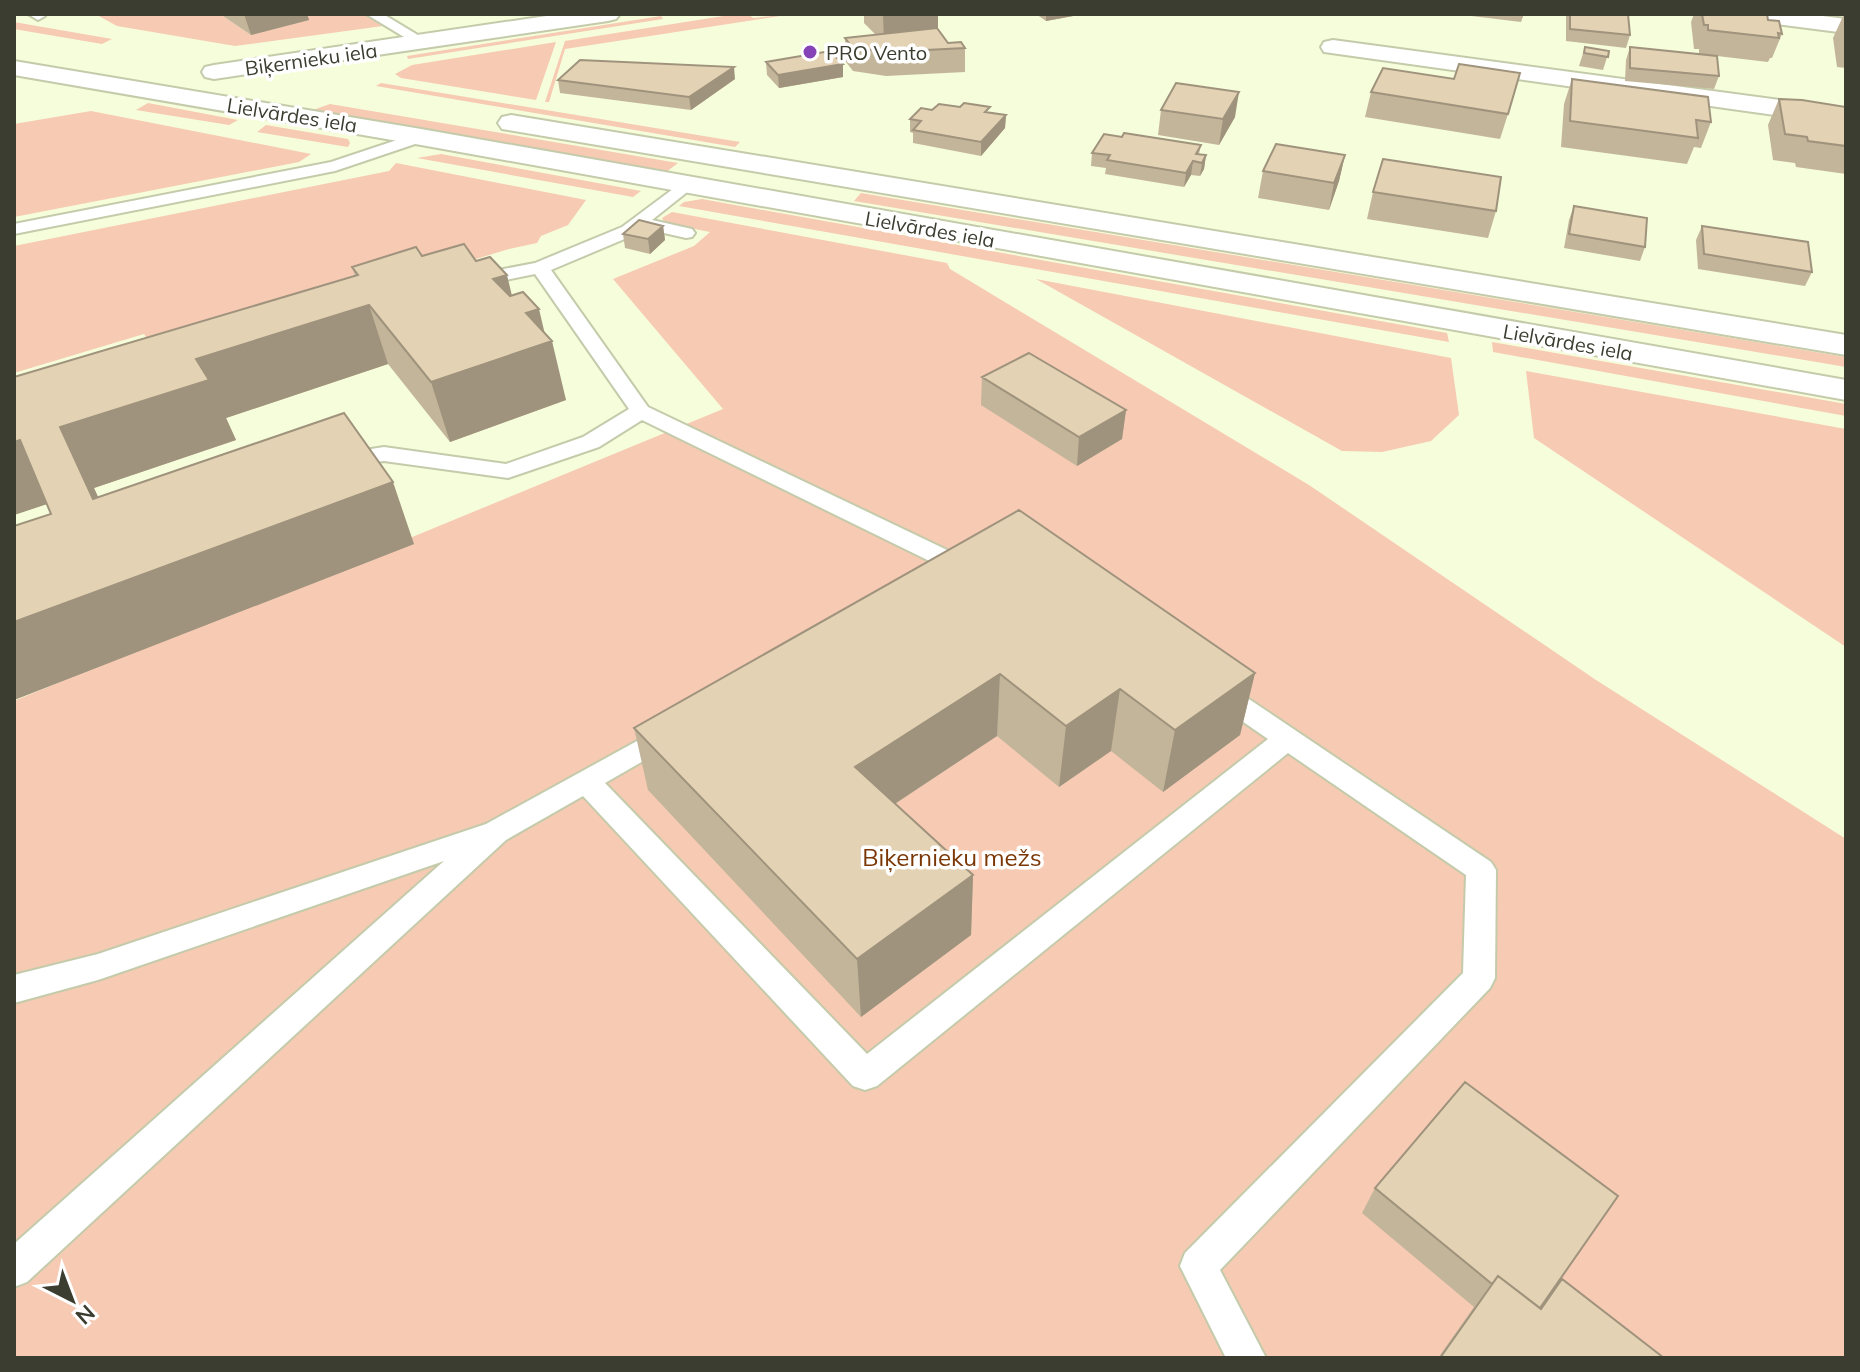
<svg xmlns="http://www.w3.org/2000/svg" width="1860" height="1372" font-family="Mulish,sans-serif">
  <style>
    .green { fill: #f6cab3 }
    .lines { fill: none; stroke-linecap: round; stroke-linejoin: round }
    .service-casing { stroke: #c4cbab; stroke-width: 4 }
    .minor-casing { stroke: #c4cbab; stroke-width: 4 }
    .tertiary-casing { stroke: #c4cbab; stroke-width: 4 }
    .secondary-casing { stroke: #c4cbab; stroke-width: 4 }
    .service { fill: #fff; fill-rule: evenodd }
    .minor { fill: #fff; fill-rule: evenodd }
    .tertiary { fill: #fff; fill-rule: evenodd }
    .secondary { fill: #fff; fill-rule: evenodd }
    .wall { fill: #c3b59a }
    .shaded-wall { fill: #9f937d }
    .building { fill: #e3d2b3; stroke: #9f937d; stroke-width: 2 }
    .poi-dot { fill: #8543b7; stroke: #fff; stroke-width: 3 }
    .labels { text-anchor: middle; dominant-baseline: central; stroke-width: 7; stroke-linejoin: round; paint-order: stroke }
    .far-poi-label { font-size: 20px; fill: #3b3d30; stroke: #fff; text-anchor: start }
    .far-street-label { font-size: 20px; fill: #3b3d30; stroke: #fff }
    .park-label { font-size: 24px; fill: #7a3604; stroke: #fff }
  </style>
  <rect width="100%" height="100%" fill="#f6fddb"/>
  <path class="green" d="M95,14H220L251,35L300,14H363L383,26L235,46L117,26Z
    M736,14H748L753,18L793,14L565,49L549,102H545L565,41Z
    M661,16L663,19L408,59L407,56Z
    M14,22L112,39L102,44L14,29Z
    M556,42L536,100L401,78L395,74L412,65Z
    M381,83L740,142L735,147L376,86Z
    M148,103L238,120L229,125L136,110Z
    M330,104L678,163L665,173L313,110Z
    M91,111L311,154L299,162L14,217V124Z
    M266,125L348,139L350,143L348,147L257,132Z
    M441,154L641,191L633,197L417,158Z
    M396,163L586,200L568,225L541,236L537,243L509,249L158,355L144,334L14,373V246L389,171Z
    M861,193L1846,357V367L854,201Z
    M702,199L1447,333L1449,342L679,206L684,202Z
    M672,212L947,263L950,269L1309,485L1596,680L1846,839V1358H14V701L723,409L613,279L694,246L710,232L665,223L662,218Z
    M1036,279L1451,358L1459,415L1431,441L1382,452L1342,451Z
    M1492,342L1846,404V416L1493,352Z
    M1526,371L1846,429V647L1534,438Z"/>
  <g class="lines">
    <g class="service-casing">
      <path id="service" d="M28,14H43L45,16L38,20Z
        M366,14H383L431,43L424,47L419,46Z
        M421,132L427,134V140L335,171L14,234V224L331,162Z
        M685,180L693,185L691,189L652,220L692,229L695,233L692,237L686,238L642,228L634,235L551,270L648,407L968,560L978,562L982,568L978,574H956L642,420L599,447L508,478L384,461L340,467L332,465L329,460L332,455L384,447L506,464L583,437L629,409L535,274L472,287L463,281L472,275L535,263L622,227Z
        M1219,683L1228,685L1491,862L1496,870L1495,978L1490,988L1220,1270L1266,1358H1226L1180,1266L1185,1253L1463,973L1466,875L1288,753L877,1086L865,1090L853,1086L583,796L506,840L27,1282L14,1287V1244L444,861L98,980L14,1003V975L98,954L486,824L668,724L678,727L681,734L678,741L605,783L867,1054L1268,739L1210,699L1206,692L1210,685Z"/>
    </g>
    <g class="minor-casing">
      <path id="minor" d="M1740,14H1807L1846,19V33L1752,21L1744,19Z
        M1333,40L1846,109V125L1324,52L1321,47L1324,42Z"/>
    </g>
    <g class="tertiary-casing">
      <path id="tertiary" d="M560,14H620L616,19L608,21L214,79L205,77L202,72L205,67L214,65Z"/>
    </g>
    <g class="secondary-casing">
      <path id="secondary" d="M14,61L421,129L1846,380V400L421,145L14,75Z
        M511,115L1846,335V355L502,129L498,123L502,117Z"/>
    </g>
    <use href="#service" class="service"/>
    <use href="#minor" class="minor"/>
    <use href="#tertiary" class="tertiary"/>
    <use href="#secondary" class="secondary"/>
  </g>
  <path class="wall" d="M220,14H307L309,20L251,35Z
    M864,14H938V30L948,43L965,48V72L886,76L853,71L846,62L845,38L876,35L864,23Z
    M1036,14H1084L1046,21Z
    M1455,14H1524L1521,22Z
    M1566,14H1628L1630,35L1626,48L1566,41Z
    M1694,14H1767L1768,20L1782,34L1772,58H1770L1768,62L1717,56L1719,76L1714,89L1625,81L1626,60L1630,47L1699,54V49H1694L1691,22Z
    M1844,14H1846V68L1837,67L1833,38Z
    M1585,47L1609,51L1603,70L1579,66Z
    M766,62L843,77L779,88L767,75Z
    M735,79L691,110L560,93L558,80Z
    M1454,79L1508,114L1500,139L1365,117L1371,92Z
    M1572,79L1711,122L1701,148L1694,147L1687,164L1561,147L1564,104Z
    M1779,99L1846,107V174L1796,167L1795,163L1773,160L1768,125Z
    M932,110L989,112L1006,115L1005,128L981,156L913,143V133L910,132V119Z
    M1161,110L1235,117L1219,145L1158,135Z
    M1122,137L1201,145L1199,154L1206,155L1204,169L1200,176L1191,175L1184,187L1105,174L1106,168L1091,166L1092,153Z
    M1345,155L1339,181L1329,210L1258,198L1263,171Z
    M1373,192L1496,211L1488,238L1367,219Z
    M1574,206L1645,247L1640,261L1564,248L1569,220Z
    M663,226L665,240L650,254L625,248L623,234Z
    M1702,226L1812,272L1805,286L1698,269L1696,240Z
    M422,256L476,261L512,295L544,332L566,400L450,442L388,364L226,418L236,440L94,488L98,497L414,544L14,700V526L51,514L47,504L14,515V377L355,276L352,267Z
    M982,377L1126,410L1122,439L1077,466L981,405Z
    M1019,510L1255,673L1240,735L1163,792L1111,751L1059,787L997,736L895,804L973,875L971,935L861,1017L648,790L634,728Z
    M1375,1188L1555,1287L1562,1279L1664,1358H1438L1474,1307L1362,1213Z"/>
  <path class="shaded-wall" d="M244,14H307L309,20L251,35Z
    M883,14H938V33L884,42Z
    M1046,14H1084L1046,21Z
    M843,64V77L779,88L778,75Z
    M734,67L735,79L691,110L689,97Z
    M1239,92L1235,117L1219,145L1223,119Z
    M1006,115L1005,128L981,156V142Z
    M1206,155L1204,169L1200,176L1202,163Z
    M1345,155L1339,181L1329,210L1334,183Z
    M1193,161L1191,175L1184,187L1186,173Z
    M663,226L665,240L650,254L648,239Z
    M507,275L521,333L493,279Z
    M369,305L388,364L226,418L236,440L94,488L127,561L93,499L60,427L196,359Z
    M539,309L547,343L552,341L566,400L450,442L431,382L526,313Z
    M1126,410L1122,439L1077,466L1079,437Z
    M20,440L56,501L14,515V442Z
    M393,482L414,544L14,700V622Z
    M1255,673L1240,735L1163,792L1175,730Z
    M1000,674L997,736L858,828L855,767Z
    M1120,689L1111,751L1059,787L1066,726Z
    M973,875L971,935L861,1017L857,959Z"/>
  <path class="building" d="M1570,14H1628L1630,35L1570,29Z
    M1702,14H1767L1768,20L1779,21L1782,34L1778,33L1779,38L1708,30V25H1704Z
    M937,28L948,43L961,42L965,48L886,52L852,47L845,38Z
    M1585,47L1609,51L1608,57L1584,53Z
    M1630,47L1717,56L1719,76L1630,68Z
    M830,51L843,64L778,75L766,62Z
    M580,60L734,67L689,97L558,80Z
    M1459,64L1520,73L1508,114L1371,92L1383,68L1454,79Z
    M1572,79L1708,97L1711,122L1696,120L1698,138L1570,121Z
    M1176,83L1239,92L1223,119L1161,110Z
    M1779,99L1802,100L1846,107V146L1808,141L1807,137L1785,134Z
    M964,103L990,107L985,112L1006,115L981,142L913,130L921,121L910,119L921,108L932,110L939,104L960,107Z
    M1124,133L1201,145L1196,154L1206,155L1202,163L1193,161L1186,173L1107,160L1110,155L1092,153L1104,134L1122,137Z
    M1276,144L1345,155L1334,183L1263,171Z
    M1383,159L1501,177L1496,211L1373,192Z
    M1574,206L1647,218L1645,247L1569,234Z
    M639,220L663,226L648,239L623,234Z
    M1702,226L1808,242L1812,272L1704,254Z
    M464,244L476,261L490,257L507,275L493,279L510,296L523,292L539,309L526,313L552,341L431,382L369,305L196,359L209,380L60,427L93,499L344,413L393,482L14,622V526L51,514L20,440L14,442V377L358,275L352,267L416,247L422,256Z
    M1029,353L1126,410L1079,437L982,377Z
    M1019,510L1255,673L1175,730L1120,689L1066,726L1000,674L855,767L973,875L857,959L634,728Z
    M1465,1082L1618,1196L1540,1308L1498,1276L1492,1284L1375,1188Z
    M1498,1276L1541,1309L1562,1279L1664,1358H1440Z"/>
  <circle class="poi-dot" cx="810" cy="52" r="8"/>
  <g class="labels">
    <g class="far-poi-label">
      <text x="826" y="52">PRO Vento</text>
    </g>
    <g class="far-street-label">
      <text transform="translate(311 59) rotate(-8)">Biķernieku iela</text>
      <text transform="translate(292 115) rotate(9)">Lielvārdes iela</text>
      <text transform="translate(930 229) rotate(10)">Lielvārdes iela</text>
      <text transform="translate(1568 342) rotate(10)">Lielvārdes iela</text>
    </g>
    <g class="park-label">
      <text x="952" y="857">Biķernieku mežs</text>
    </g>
  </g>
  <rect width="1860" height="1372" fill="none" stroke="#3b3d30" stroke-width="32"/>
  <g transform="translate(72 1300) rotate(138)" stroke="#ffffff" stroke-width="6" paint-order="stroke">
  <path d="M0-6L14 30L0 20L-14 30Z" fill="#3b3d30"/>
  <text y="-12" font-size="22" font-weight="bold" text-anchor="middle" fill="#3b3d30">N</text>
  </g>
</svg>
